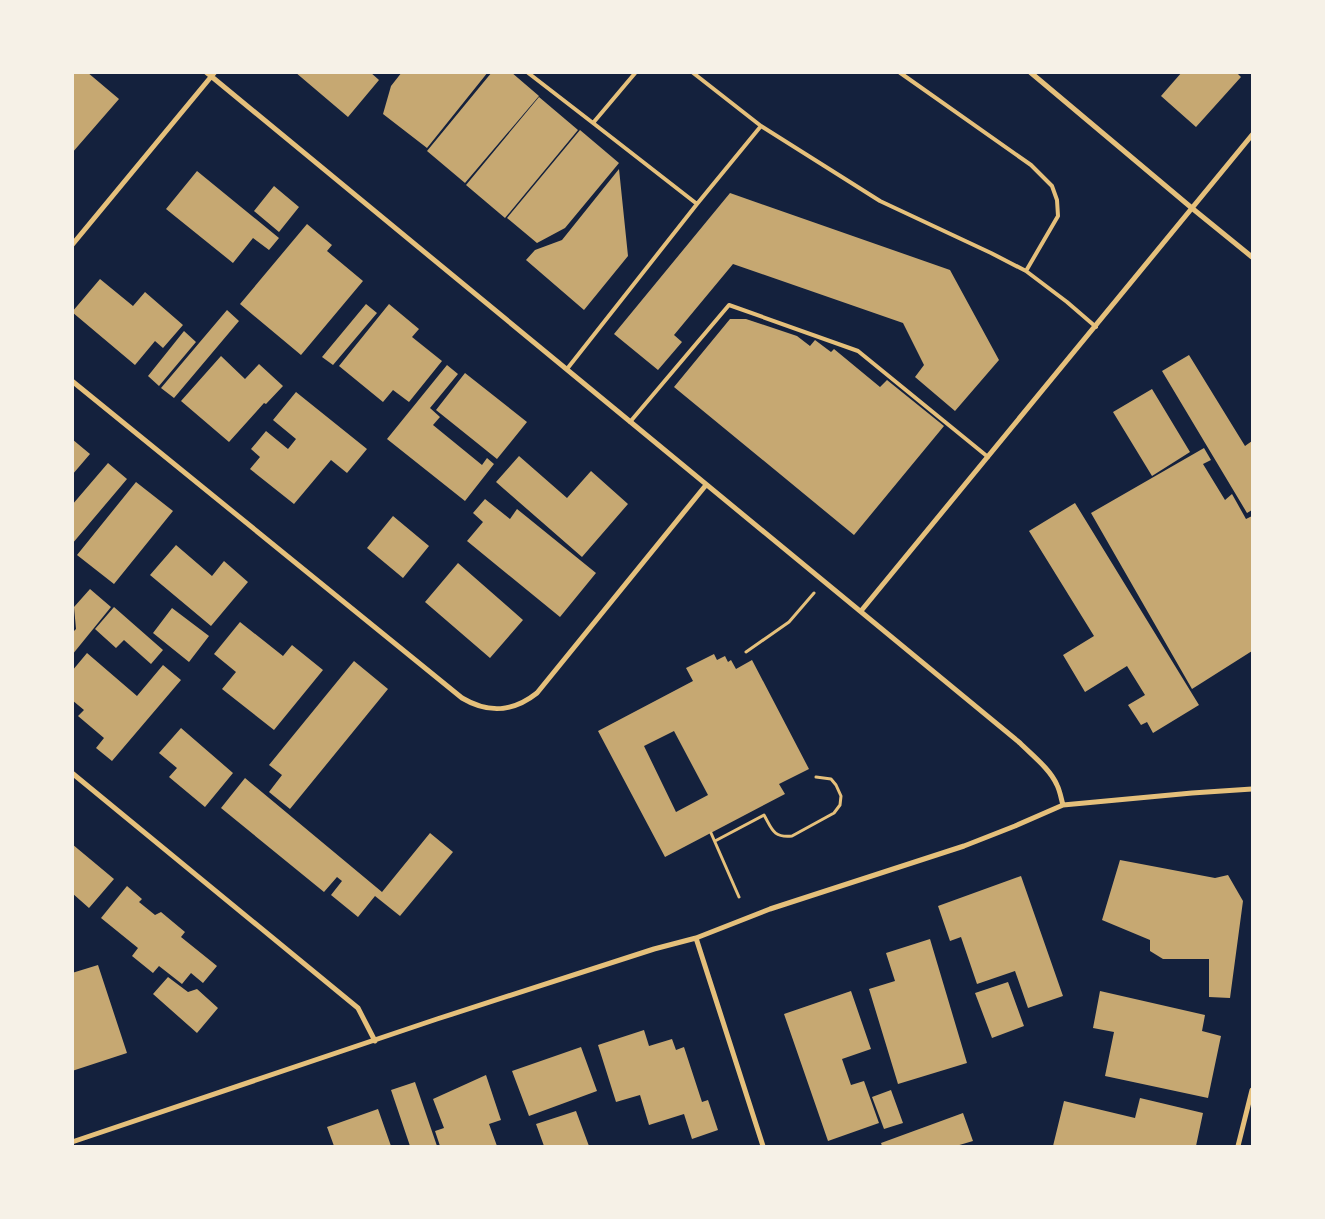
<svg xmlns="http://www.w3.org/2000/svg" width="1325" height="1219" font-family="Commissioner,sans-serif">
  <style>
    .building { fill: #c6a872; fill-rule: evenodd }
    .lines { fill: none; stroke-linecap: round; stroke-linejoin: round }
    .path { stroke: #e5c07b; stroke-width: 3 }
    .service { stroke: #e5c07b; stroke-width: 4 }
    .minor { stroke: #e5c07b; stroke-width: 5 }
  </style>
  <rect width="100%" height="100%" fill="#14213d"/>
  <path class="building" d="M72,72H87L119,99L72,153Z
    M295,72H370L379,80L348,117Z
    M402,72H488L427,148L383,114L391,86Z
    M492,72H511L539,96L465,183L427,151Z
    M1182,72H1236L1241,77L1196,127L1161,96Z
    M539,97L578,130L505,218L466,185Z
    M580,130L619,163L565,228L537,243L507,218Z
    M619,169L628,256L584,310L526,260L535,250L562,240Z
    M197,171L279,238L269,250L253,238L233,263L166,209Z
    M274,186L299,207L279,232L254,211Z
    M730,193L950,270L999,360L955,411L915,377L924,365L903,323L733,264L674,335L682,342L658,370L614,334Z
    M307,224L332,245L327,251L363,281L301,355L240,304Z
    M100,279L133,306L145,292L183,325L163,348L155,341L135,365L72,312Z
    M366,304L377,313L333,365L322,357Z
    M389,304L419,329L412,337L442,361L409,402L393,390L383,402L339,366Z
    M227,310L239,321L174,398L161,388Z
    M730,319H746L797,336L810,346L815,340L831,352L834,349L880,387L887,380L944,426L854,535L674,387Z
    M184,331L196,342L159,386L148,376Z
    M1189,355L1245,446L1252,441V510L1247,513L1162,371Z
    M221,356L245,379L259,364L283,386L266,404L264,403L229,442L181,401Z
    M447,365L458,374L430,408L440,417L433,425L482,465L487,458L494,464L465,501L387,439Z
    M465,373L527,422L497,459L436,410Z
    M1152,389L1190,452L1152,476L1113,412Z
    M296,392L367,449L347,473L331,460L294,504L250,469L260,457L251,449L266,431L288,449L296,439L273,420Z
    M72,439L90,454L72,475Z
    M1204,448L1211,460L1203,464L1225,500L1232,494L1246,519L1252,516V651L1192,689L1091,513Z
    M519,456L567,498L591,471L628,504L582,557L496,482Z
    M108,463L127,479L72,544V505Z
    M136,482L173,511L114,584L77,555Z
    M485,499L510,519L517,509L596,573L560,617L467,541L483,522L473,513Z
    M1075,503L1199,705L1153,733L1147,722L1141,725L1128,705L1145,695L1127,666L1085,692L1063,655L1094,636L1029,531Z
    M393,516L429,546L403,578L367,548Z
    M176,545L212,576L224,561L248,582L211,626L150,575Z
    M458,563L523,620L490,658L425,602Z
    M90,589L111,607L72,655V633L76,629L74,607Z
    M114,607L163,650L151,664L124,640L116,648L95,629Z
    M172,608L209,636L189,662L153,633Z
    M240,622L283,656L292,645L323,670L274,730L222,689L236,672L214,654Z
    M87,653L137,696L163,665L181,680L112,761L96,748L104,738L78,716L84,710L72,700V671Z
    M714,654L717,660L725,656L728,662L731,660L736,669L752,660L809,769L779,784L785,794L665,857L598,731L693,681L686,668ZM674,731L708,795L676,812L644,746Z
    M354,661L388,689L290,809L269,792L282,775L269,765Z
    M181,728L233,773L205,807L169,777L177,768L159,753Z
    M245,778L382,892L430,833L453,852L400,916L375,896L358,917L331,895L342,881L337,877L324,892L221,808Z
    M72,844L114,879L89,908L72,893Z
    M1120,860L1215,878L1228,875L1243,901L1230,998L1209,997V959H1163L1150,951V940L1102,920Z
    M1021,876L1063,996L1028,1008L1015,971L977,984L961,937L950,941L938,906Z
    M127,886L142,899L139,902L155,915L161,912L185,932L181,937L217,966L203,983L191,973L182,984L159,966L153,973L132,956L138,948L101,918Z
    M930,939L967,1063L898,1084L869,989L895,981L886,953Z
    M98,965L127,1053L72,1071V973Z
    M168,977L188,992L197,989L218,1008L197,1033L153,994Z
    M1008,982L1024,1026L992,1038L975,993Z
    M851,991L871,1049L842,1059L851,1085L864,1081L879,1123L828,1141L784,1014Z
    M1100,991L1205,1015L1202,1031L1221,1036L1208,1098L1105,1076L1114,1032L1093,1028Z
    M644,1030L649,1046L672,1039L676,1050L684,1047L702,1102L708,1100L718,1130L692,1139L684,1114L649,1125L640,1095L616,1102L598,1045Z
    M581,1047L597,1091L529,1116L512,1071Z
    M486,1075L501,1120L489,1124L497,1146H440L435,1131L444,1128L433,1099Z
    M415,1082L437,1146H410L391,1090Z
    M891,1090L903,1123L884,1129L872,1097Z
    M1140,1098L1203,1113L1196,1146H1053L1064,1101L1135,1118Z
    M378,1109L391,1146H334L327,1127Z
    M576,1111L589,1146H544L536,1124Z
    M963,1113L973,1141L956,1146H882L881,1143Z"/>
  <g class="lines">
    <path class="path" d="M746,652L789,622L814,593
      M711,833L739,897
      M715,841L764,815C772,829 773,838 792,836L834,813L840,805L841,796L836,785L831,779L816,777"/>
    <path class="service" d="M527,72L593,123
      M636,72L593,123L697,204
      M692,72L761,126L880,201L991,253L1026,271L1067,302L1096,327
      M899,72L1031,165L1052,186L1057,200L1058,216L1026,271
      M567,369L697,204L761,126
      M630,422L729,305L858,351L988,457"/>
    <path class="minor" d="M206,72C477,296 749,519 1020,743C1033,756 1050,769 1057,785C1060,791 1061,798 1063,805
      M1030,72L1193,209L1252,257
      M72,245L215,72
      M72,381L462,698C489,714 513,712 537,693L706,485
      M861,611L1252,135
      M72,773L358,1008L375,1041
      M696,938L763,1146
      M72,1142L437,1019L654,949L696,938L770,909L964,846L1015,826L1063,805L1192,793L1252,789
      M1238,1146L1252,1090"/>
  </g>
  <rect width="1325" height="1219" fill="none" stroke="#f6f1e7" stroke-width="148"/>
</svg>
